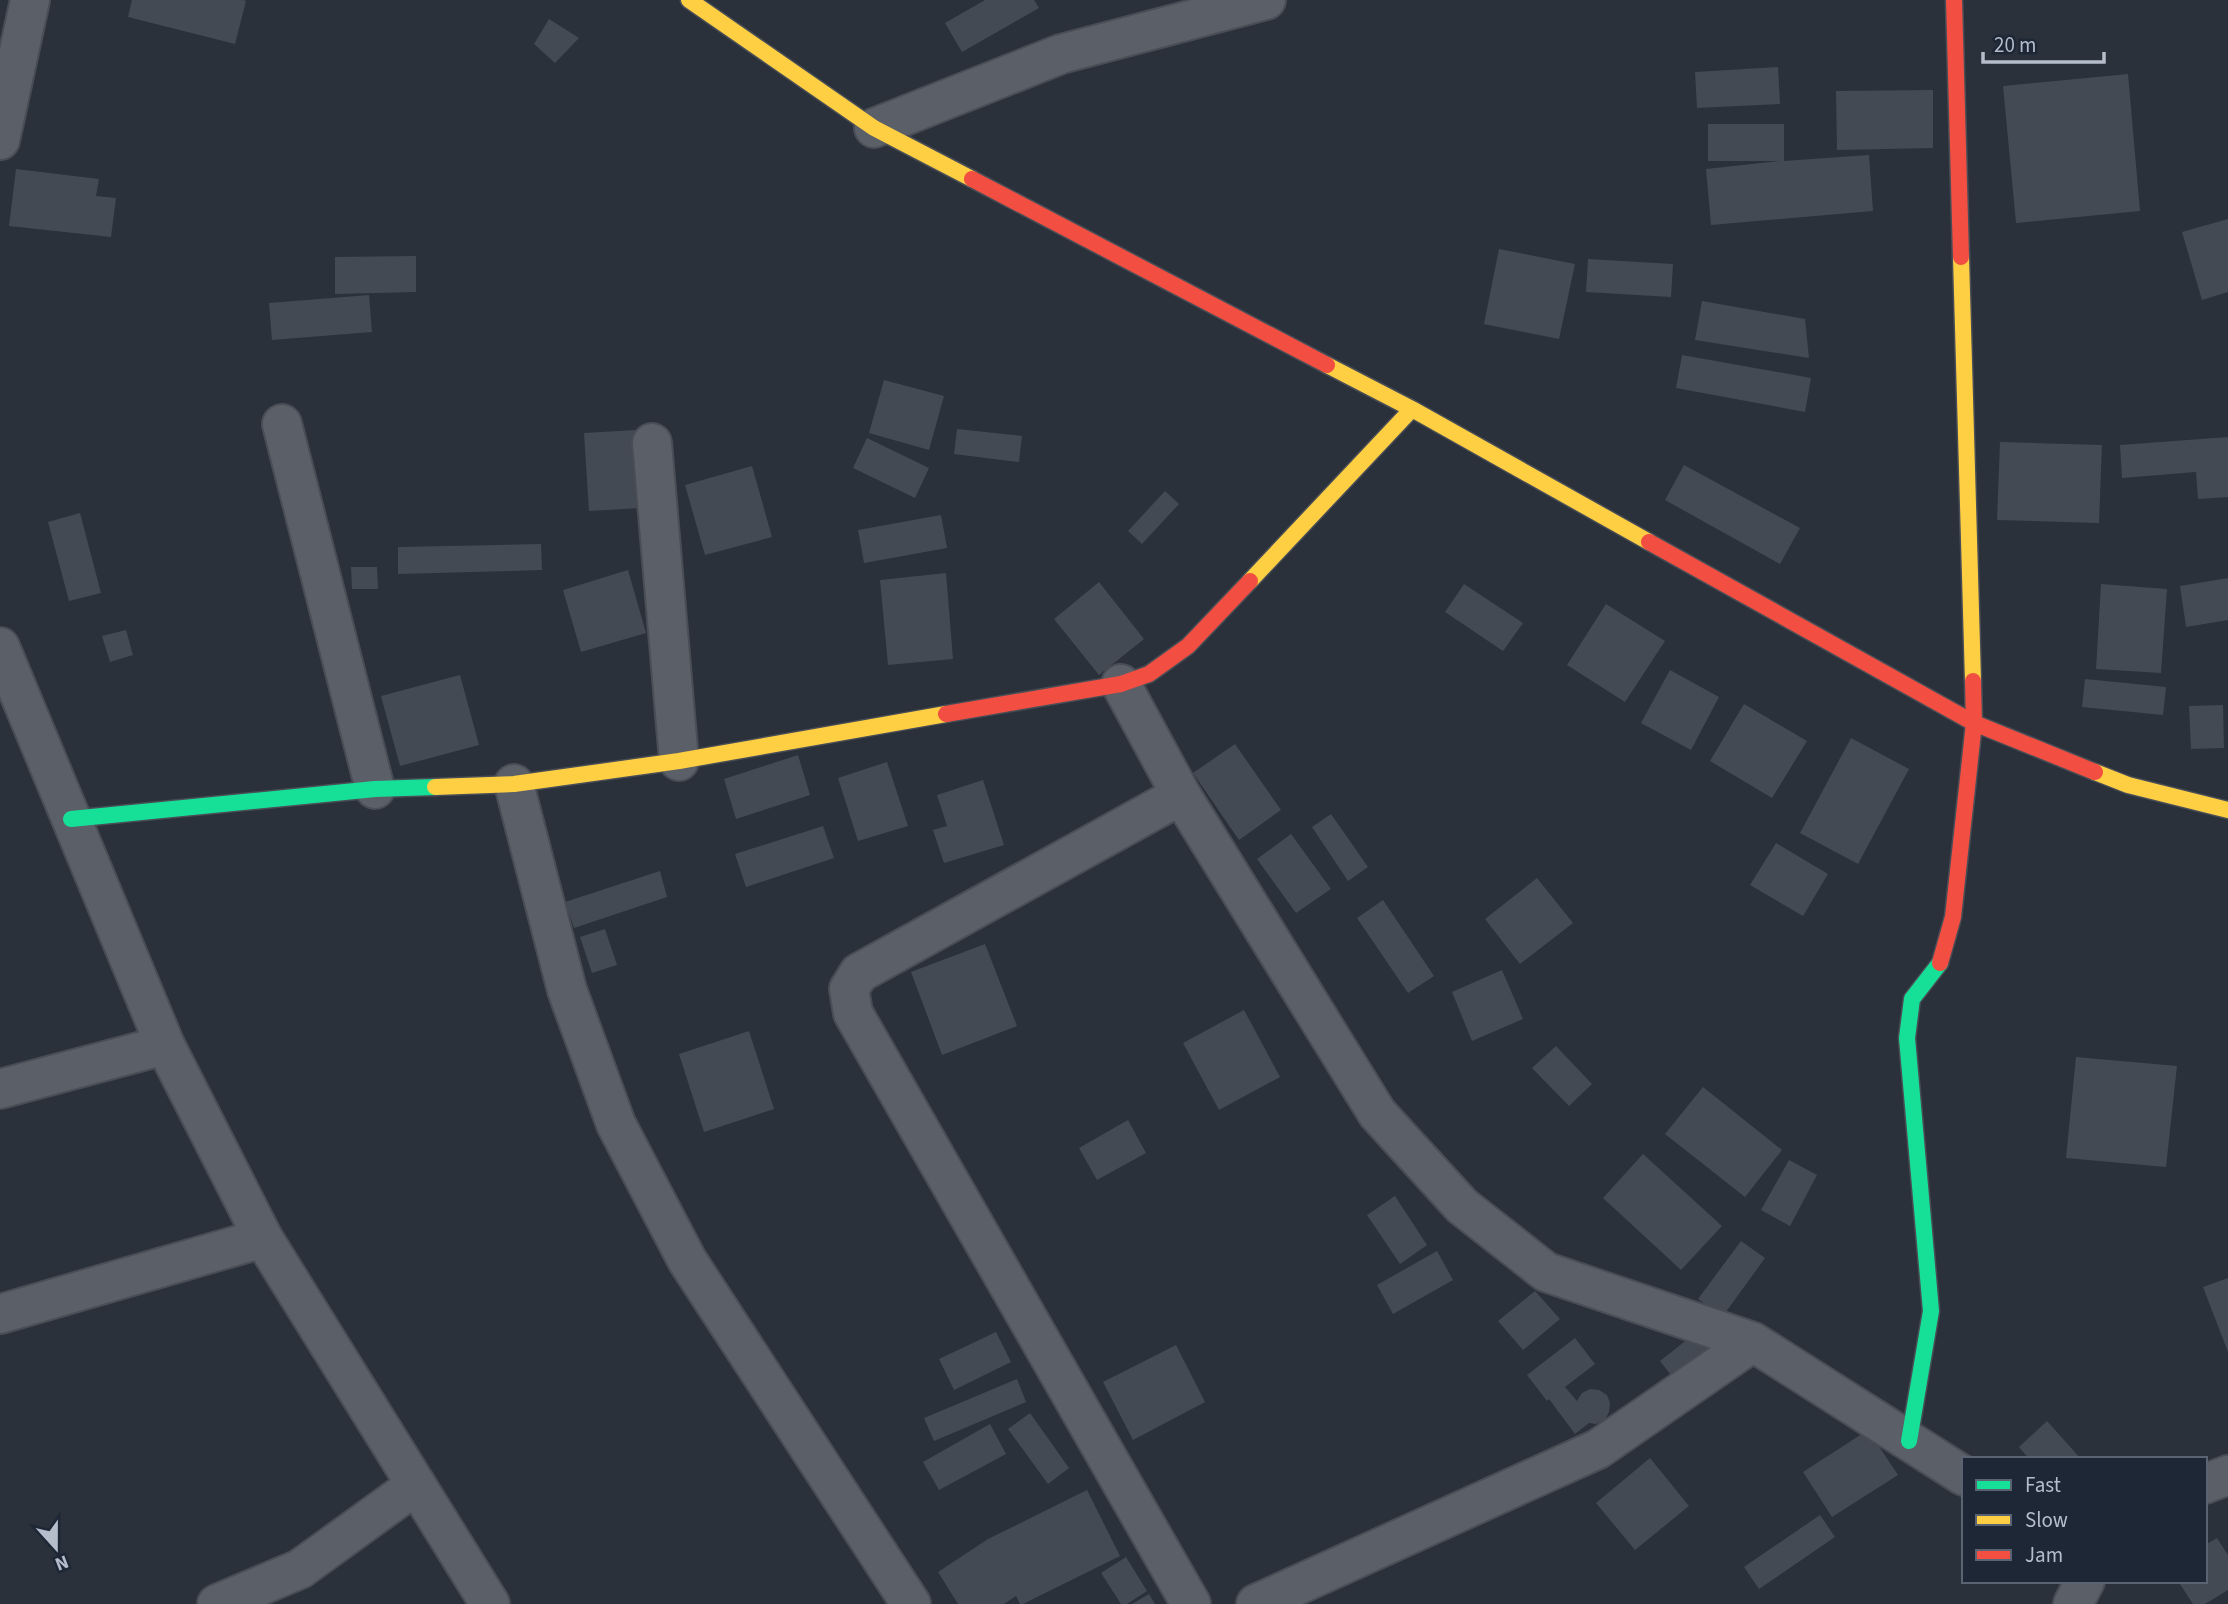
<svg xmlns="http://www.w3.org/2000/svg" width="2228" height="1604" font-family="'Source Sans 3',sans-serif">
  <style>
    .building { fill: #444a53 }
    .lines { fill: none; stroke-linecap: round; stroke-linejoin: round }
    .street-casing { stroke: #494d55; stroke-width: 42 }
    .fast-casing { stroke: #494d55; stroke-width: 19 }
    .slow-casing { stroke: #494d55; stroke-width: 19 }
    .jam-casing { stroke: #494d55; stroke-width: 19 }
    .street { stroke: #5b6068; stroke-width: 38 }
    .fast { stroke: #16e098; stroke-width: 16 }
    .slow { stroke: #ffcf43; stroke-width: 16 }
    .jam { stroke: #f24e42; stroke-width: 16 }
  </style>
  <rect width="100%" height="100%" fill="#2a313b"/>
  <path class="building" d="M132,0H243L246,1L235,44L128,17Z
    M985,0H1034L1039,8L962,52L945,23Z
    M549,19L579,38L555,63L534,44Z
    M1778,67L1780,104L1697,108L1695,72Z
    M2128,74L2140,211L2016,223L2003,86Z
    M1933,90V148L1837,150L1836,91Z
    M1708,124H1784V161L1869,155L1873,211L1711,225L1706,169L1781,161H1708Z
    M16,169L99,179L96,196L116,198L111,237L9,226Z
    M2228,219V292L2202,300L2182,232Z
    M1499,249L1575,264L1559,339L1484,324Z
    M416,256V292L335,294V257Z
    M1588,259L1673,264L1671,297L1586,292Z
    M369,295L372,332L272,340L269,303Z
    M1702,301L1805,319L1809,358L1695,340Z
    M1682,355L1811,378L1805,412L1676,388Z
    M884,380L944,396L929,450L869,433Z
    M957,429L1022,436L1019,462L954,454Z
    M636,430L640,508L589,511L584,433Z
    M2228,437V497L2198,499L2196,472L2122,478L2120,445Z
    M867,438L929,468L915,498L853,468Z
    M2000,442L2102,445L2099,523L1997,520Z
    M1684,465L1800,528L1780,564L1665,500Z
    M752,466L772,537L705,555L685,485Z
    M1165,491L1179,504L1142,544L1128,531Z
    M80,513L101,593L69,601L48,522Z
    M941,515L947,548L864,563L858,530Z
    M541,544L542,570L398,574V547Z
    M351,567H377L378,589H352Z
    M628,570L646,633L581,652L563,590Z
    M946,573L953,659L888,665L880,580Z
    M2228,578V620L2186,627L2180,586Z
    M1099,582L1144,639L1099,675L1054,619Z
    M1464,584L1523,623L1503,651L1445,612Z
    M2101,584L2167,589L2161,673L2096,669Z
    M1606,604L1665,641L1625,702L1567,665Z
    M126,630L133,655L110,662L102,636Z
    M1670,670L1719,697L1691,750L1641,723Z
    M460,675L479,745L400,766L381,696Z
    M2085,679L2166,687L2163,715L2082,707Z
    M1744,704L1807,741L1772,798L1710,761Z
    M2223,705L2224,748L2191,749L2189,706Z
    M1851,738L1909,769L1858,864L1800,833Z
    M1235,744L1281,810L1239,840L1193,773Z
    M798,755L810,795L736,819L724,779Z
    M887,762L908,826L858,841L838,778Z
    M983,780L1004,845L944,863L933,830L947,826L937,795Z
    M1331,814L1368,867L1348,881L1312,827Z
    M823,826L834,858L746,887L735,854Z
    M1291,834L1331,889L1296,913L1257,859Z
    M1776,843L1828,874L1803,916L1750,885Z
    M660,871L667,897L574,928L565,902Z
    M1537,878L1573,923L1520,964L1485,919Z
    M1383,900L1434,976L1408,993L1357,918Z
    M605,929L617,965L592,973L580,937Z
    M985,944L1017,1026L942,1055L911,972Z
    M1502,970L1523,1019L1472,1041L1452,992Z
    M1244,1010L1280,1077L1219,1110L1183,1043Z
    M749,1031L774,1109L704,1132L679,1054Z
    M1556,1046L1592,1084L1569,1106L1532,1068Z
    M2076,1057L2177,1066L2166,1167L2066,1158Z
    M1703,1087L1782,1150L1745,1197L1665,1134Z
    M1128,1120L1146,1153L1097,1180L1079,1148Z
    M1643,1154L1722,1226L1681,1270L1603,1198Z
    M1789,1160L1817,1175L1790,1226L1761,1210Z
    M1395,1196L1427,1245L1400,1264L1367,1215Z
    M1741,1241L1765,1258L1723,1316L1698,1299Z
    M1437,1251L1453,1280L1393,1314L1377,1285Z
    M2228,1278V1352L2203,1287Z
    M1535,1291L1560,1319L1523,1350L1498,1321Z
    M996,1332L1011,1362L954,1390L939,1359Z
    M1575,1338L1595,1364L1565,1387L1577,1401L1582,1393L1590,1389L1599,1390L1607,1395L1610,1403L1609,1412L1605,1420L1596,1424L1589,1423L1575,1434L1549,1399L1547,1401L1527,1375Z
    M1689,1338L1709,1347L1704,1357L1674,1379L1660,1361Z
    M1176,1345L1205,1402L1133,1440L1103,1382Z
    M1017,1379L1026,1402L934,1441L924,1418Z
    M1030,1413L1069,1468L1048,1484L1008,1429Z
    M2047,1421L2081,1459H2029L2019,1447Z
    M990,1424L1006,1454L939,1490L923,1462Z
    M1868,1430L1898,1475L1832,1517L1803,1472Z
    M1650,1458L1689,1506L1635,1550L1596,1503Z
    M1087,1490L1120,1556L1023,1604H1020L1016,1596L1004,1604H958L938,1572L988,1539Z
    M1820,1515L1835,1537L1759,1589L1744,1567Z
    M2217,1538L2228,1555V1590L2205,1604H2193L2178,1581H2205V1545Z
    M1126,1557L1147,1591L1127,1604H1121L1101,1573Z
    M1149,1594L1155,1604H1132Z"/>
  <g class="lines">
    <g class="street-casing">
      <path id="street" d="M874,128L1061,54L1266,0
        M0,140L30,0
        M282,424L375,789
        M652,443L679,761
        M0,647L165,1045L263,1238L490,1604
        M1121,684L1181,795L1377,1113L1462,1206L1546,1272L1753,1342L1964,1476
        M514,784L567,990L616,1124L687,1260L911,1604
        M1181,795L859,973L849,989L853,1013L1191,1604
        M0,1089L165,1045
        M0,1314L263,1238
        M2205,1484L2228,1475
        M217,1604L300,1569L416,1485
        M1256,1604L1598,1449L1753,1342
        M2073,1604L2085,1581"/>
    </g>
    <g class="fast-casing">
      <path id="fast" d="M71,819L375,789L435,787
        M1909,1441L1931,1311L1907,1038L1912,999L1940,963"/>
    </g>
    <g class="slow-casing">
      <path id="slow" d="M689,0L874,128L972,179
        M1961,257L1973,681
        M1327,365L1412,409L1649,542
        M1250,581L1412,409
        M2095,772L2128,785L2228,810
        M435,787L514,784L679,761L946,714"/>
    </g>
    <g class="jam-casing">
      <path id="jam" d="M1954,0L1961,257
        M972,179L1327,365
        M1649,542L1974,723L2095,772
        M946,714L1121,684L1149,674L1188,646L1250,581
        M1940,963L1953,917L1974,723L1973,681"/>
    </g>
    <use href="#street" class="street"/>
    <use href="#fast" class="fast"/>
    <use href="#slow" class="slow"/>
    <use href="#jam" class="jam"/>
  </g>
  <rect x="1962" y="1457" width="245" height="126" fill="#1d2736" stroke="#5a6372" stroke-width="2"/>
  <rect x="1976" y="1480" width="35" height="10" fill="#16e098" stroke="#5a6372" stroke-width="2"/>
  <text x="2025" y="1492" font-size="21" fill="#b5bdcb">Fast</text>
  <rect x="1976" y="1515" width="35" height="10" fill="#ffcf43" stroke="#5a6372" stroke-width="2"/>
  <text x="2025" y="1527" font-size="21" fill="#b5bdcb">Slow</text>
  <rect x="1976" y="1550" width="35" height="10" fill="#f24e42" stroke="#5a6372" stroke-width="2"/>
  <text x="2025" y="1562" font-size="21" fill="#b5bdcb">Jam</text>
  <g transform="translate(56 1548) rotate(159)" stroke="#1d2736" stroke-width="5" paint-order="stroke">
  <path d="M0-5L12 26L0 18L-12 26Z" fill="#b5bdcb"/>
  <text y="-10" font-size="19" font-weight="bold" text-anchor="middle" fill="#b5bdcb">N</text>
  </g>
  <path d="M1983 52v10h121v-10" fill="none" stroke="#b5bdcb" stroke-width="3.5"/>
  <text x="1994" y="52" font-size="21" fill="#b5bdcb" stroke="#1d2736" stroke-width="5" paint-order="stroke">20 m</text>
</svg>
